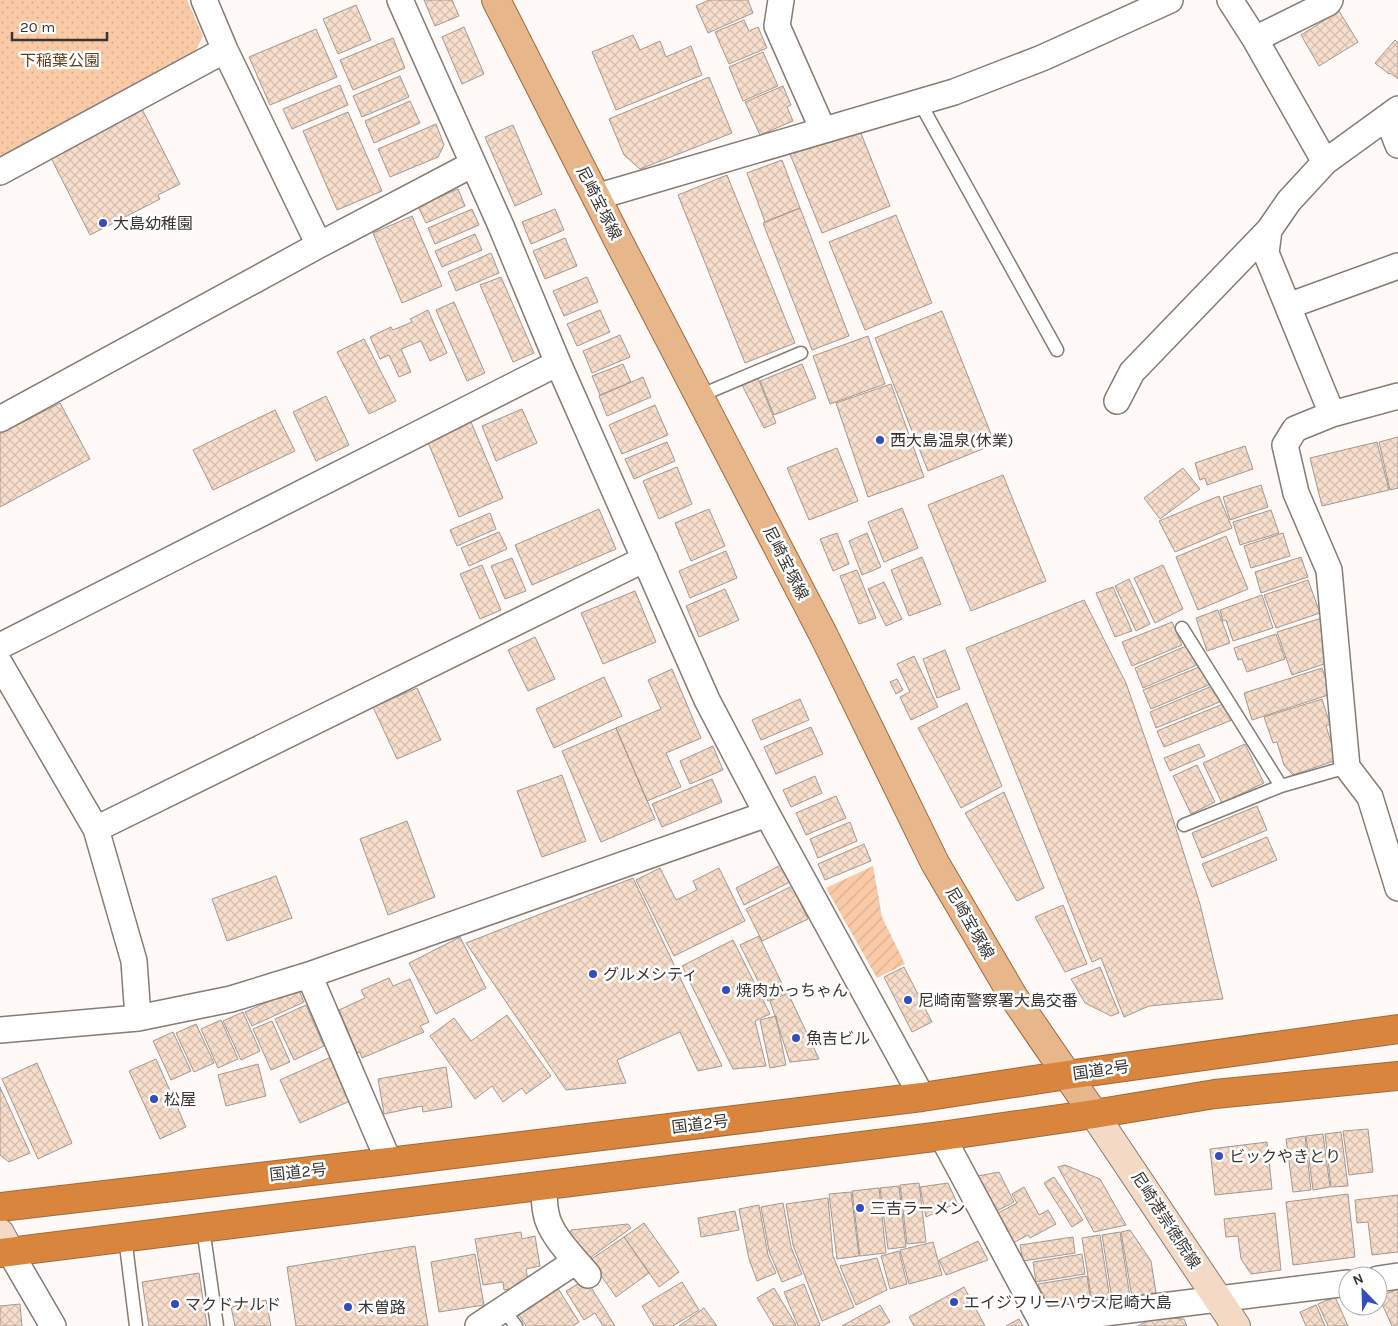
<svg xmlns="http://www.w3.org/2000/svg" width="1398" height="1326" font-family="Karla,'Noto Sans JP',sans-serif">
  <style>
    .grass { fill: url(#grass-dots) }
    .garden { fill: url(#garden-furrows) }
    .building { fill: url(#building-cross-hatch); stroke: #a39992 }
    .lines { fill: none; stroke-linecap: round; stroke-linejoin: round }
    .lane-casing { stroke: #857c75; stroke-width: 15 }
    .street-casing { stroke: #857c75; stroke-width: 28 }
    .secondary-casing { stroke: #857c75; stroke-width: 30 }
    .primary-casing { stroke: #a16939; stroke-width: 30 }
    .highway-casing { stroke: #a16939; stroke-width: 30 }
    .lane { stroke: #fff; stroke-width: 12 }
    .street { stroke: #fff; stroke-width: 25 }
    .secondary { stroke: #f4dac5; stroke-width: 28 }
    .primary { stroke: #e8b68b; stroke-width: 28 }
    .highway { stroke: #d9853d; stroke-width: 28 }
    .poi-dot { fill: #314dbe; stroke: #fff; stroke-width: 2 }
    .labels { text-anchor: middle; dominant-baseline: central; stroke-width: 5; stroke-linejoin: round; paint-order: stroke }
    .park-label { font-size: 16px; fill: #653d1b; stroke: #fff }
    .street-label { font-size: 16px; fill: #383431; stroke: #fff }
    .poi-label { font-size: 16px; fill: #383431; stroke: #fff; text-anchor: start }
  </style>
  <defs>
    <pattern id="grass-dots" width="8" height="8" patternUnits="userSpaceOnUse" patternTransform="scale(1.25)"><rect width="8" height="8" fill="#facaa7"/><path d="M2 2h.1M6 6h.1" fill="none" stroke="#d7ae90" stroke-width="1.8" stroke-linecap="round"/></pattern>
    <pattern id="garden-furrows" width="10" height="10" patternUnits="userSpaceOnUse" patternTransform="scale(1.25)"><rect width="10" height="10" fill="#facaa7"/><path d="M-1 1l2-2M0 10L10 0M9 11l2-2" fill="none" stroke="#d7ae90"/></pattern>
    <pattern id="building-cross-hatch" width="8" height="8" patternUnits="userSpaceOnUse" patternTransform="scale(1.25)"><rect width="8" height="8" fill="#f7ddcb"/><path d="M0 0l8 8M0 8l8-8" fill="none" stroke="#d4beaf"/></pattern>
  </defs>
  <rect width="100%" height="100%" fill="#fffaf7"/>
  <path class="grass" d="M0,0H187L203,36L193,56L0,159Z"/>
  <path class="garden" d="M873,866L882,917L905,964L877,978L826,888Z"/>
  <path class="building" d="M424,0H452L459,16L435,26Z
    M709,0H748L753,13L708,33L696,6Z
    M356,5L371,40L338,54L323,19Z
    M1339,11L1358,42L1319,66L1301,35Z
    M744,20L749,31L758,27L767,48L729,64L715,32Z
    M464,27L484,74L462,84L442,37Z
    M316,29L337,77L270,105L249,57Z
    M633,35L640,50L660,41L666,57L691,46L702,75L616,110L592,52Z
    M393,38L405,68L353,90L340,60Z
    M1395,40L1398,43V79L1390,73L1389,74L1375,63Z
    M763,52L778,86L743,101L729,67Z
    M400,76L409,97L362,117L353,96Z
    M709,77L732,133L640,169L624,155L609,119Z
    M340,85L348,105L292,129L283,109Z
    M783,86L791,105L787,107L793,121L760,135L745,102Z
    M410,101L420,123L374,143L365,121Z
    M142,109L180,184L158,195L160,199L90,235L50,156Z
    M348,112L382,191L337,210L303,131Z
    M436,124L444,145L438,157L390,177L378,149Z
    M513,125L542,194L515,206L485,137Z
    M858,126L890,206L822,233L790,154Z
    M782,160L800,208L765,222L747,173Z
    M727,175L795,343L745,363L678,195Z
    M458,189L465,206L426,223L418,206Z
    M800,208L849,336L812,350L763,223Z
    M472,209L479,225L435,244L428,228Z
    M555,209L564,230L531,244L522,222Z
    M896,215L932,303L865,330L829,242Z
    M412,216L442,286L402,303L373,233Z
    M475,234L482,250L442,267L435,251Z
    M565,238L577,266L545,279L533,251Z
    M491,253L499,273L456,291L448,272Z
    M501,277L534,353L513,362L480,285Z
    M587,277L598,302L564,316L553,291Z
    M454,302L485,373L467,381L436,310Z
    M428,310L447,353L430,361L421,341L401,349L411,372L399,377L389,355L380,359L370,337L391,327L393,330L412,322L410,319Z
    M600,310L610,332L577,346L567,324Z
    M942,311L995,444L928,471L875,338Z
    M620,335L630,357L592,373L583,351Z
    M868,336L885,384L830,404L813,356Z
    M364,339L396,401L369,414L337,352Z
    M623,364L631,382L600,395L592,376Z
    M802,364L816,398L774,415L760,381Z
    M643,377L651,397L607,416L599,396Z
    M758,378L776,423L764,428L742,385Z
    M891,384L924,477L868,497L836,403Z
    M326,396L349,445L316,461L293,412Z
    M60,403L90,459L0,507V434Z
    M655,405L668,435L622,454L609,425Z
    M522,409L537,443L496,461L482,426Z
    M275,410L295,451L213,490L193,450Z
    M471,422L503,498L459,517L427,440Z
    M1398,437V488L1390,490L1379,442Z
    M667,442L675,461L634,479L625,459Z
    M1377,442L1389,490L1322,506L1310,458Z
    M1245,446L1253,469L1207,485L1205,478L1200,480L1195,463Z
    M837,448L858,501L809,520L787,468Z
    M677,467L692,504L659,519L643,481Z
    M1183,468L1200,489L1160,519L1144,498Z
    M1003,475L1046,581L971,611L928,505Z
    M1261,485L1268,507L1230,520L1223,497Z
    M1219,496L1232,528L1175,552L1159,521Z
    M902,508L918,548L884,562L868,522Z
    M599,509L616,549L532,585L515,545Z
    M709,509L725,546L691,561L675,523Z
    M1271,510L1279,533L1240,545L1233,522Z
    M490,513L496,529L457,546L450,530Z
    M499,532L507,549L469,566L461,548Z
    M837,533L849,564L833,571L820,539Z
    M867,533L881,567L862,575L849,541Z
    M1283,533L1290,556L1251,568L1244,546Z
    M1226,536L1248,589L1198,610L1176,557Z
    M726,551L737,578L690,598L679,571Z
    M922,557L941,604L909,616L891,570Z
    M1301,557L1308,577L1261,593L1255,572Z
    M512,558L526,591L505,599L491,566Z
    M482,565L501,610L480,619L460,574Z
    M1163,565L1183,609L1155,623L1134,578Z
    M857,570L876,618L859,624L840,576Z
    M1129,579L1150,624L1136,631L1115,586Z
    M1308,580L1320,613L1276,628L1264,595Z
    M884,582L902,619L886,626L868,589Z
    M1113,587L1132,631L1115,637L1096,593Z
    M725,589L739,620L699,637L686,606Z
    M635,591L656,642L603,664L581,613Z
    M1262,595L1273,628L1233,641L1226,620L1223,621L1220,610Z
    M1084,600L1126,683L1170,810L1200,904L1223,999L1149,1006L1124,1017L1101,958L1092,962L966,648Z
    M1218,610L1230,643L1207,651L1196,618Z
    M1325,617L1327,663L1292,675L1277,632Z
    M1172,622L1182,645L1132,666L1122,642Z
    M1276,634L1285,659L1247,672L1242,659L1238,660L1234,648Z
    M535,637L555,679L528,691L508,650Z
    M1186,646L1197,665L1143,688L1135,668Z
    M945,650L960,689L937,698L923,659Z
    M914,656L938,707L911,720L900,697L910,692L897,664Z
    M1199,667L1211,684L1151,709L1143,690Z
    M1322,668L1331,694L1252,720L1244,693Z
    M672,669L701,738L666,753L681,787L647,801L616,728L661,709L648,680Z
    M604,677L622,716L554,748L536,709Z
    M897,679L903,690L896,694L890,682Z
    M1212,686L1222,701L1156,728L1150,712Z
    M417,688L441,740L397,759L373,707Z
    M800,699L809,720L761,740L752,720Z
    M1322,699L1330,724L1326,726L1337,760L1293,775L1284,765L1277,742L1273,743L1264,717Z
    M967,703L1002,786L961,808L918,728Z
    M1223,704L1232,720L1164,747L1157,731Z
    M811,727L823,754L776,774L764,747Z
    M616,728L655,819L601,842L562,751Z
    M1199,744L1205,756L1170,771L1164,758Z
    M1245,744L1264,783L1222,803L1203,763Z
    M713,746L723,770L690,784L680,761Z
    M1197,765L1215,802L1191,814L1173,776Z
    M562,775L586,841L542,857L517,791Z
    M815,776L822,793L791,807L783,790Z
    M712,779L722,802L662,827L652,804Z
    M1004,792L1044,888L1017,901L965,813Z
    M836,796L846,818L806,835L796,813Z
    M1257,806L1267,830L1202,858L1192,833Z
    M407,821L435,897L388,915L360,839Z
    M850,822L857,841L818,858L810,839Z
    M1267,837L1277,860L1212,887L1202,864Z
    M864,844L871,861L825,880L818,864Z
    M781,865L790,882L744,905L736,888Z
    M660,868L676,900L697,890L693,881L719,868L745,921L674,956L636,880Z
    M276,876L292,918L227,941L212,899Z
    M633,878L722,1066L698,1071L680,1032L617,1060L626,1083L566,1090L466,943Z
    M792,886L808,919L762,941L746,909Z
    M1063,905L1087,964L1065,972L1035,917Z
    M759,936L786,992L768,1001L740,945Z
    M460,937L486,988L436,1014L409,963Z
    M733,940L770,1014L755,1021L766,1066L733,1069L682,966Z
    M904,967L932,1022L912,1032L884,977Z
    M1100,967L1119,1013L1111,1016L1085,1003L1071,979Z
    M389,978L393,986L410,979L429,1022L420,1026L424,1032L362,1058L360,1052L357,1053L339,1010L365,998L361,990Z
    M298,988L304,1002L252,1026L245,1012Z
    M788,993L819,1059L790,1062L770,1001Z
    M306,1005L324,1046L294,1060L275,1019Z
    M243,1012L260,1051L241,1060L223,1021Z
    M507,1015L551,1076L526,1094L522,1088L503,1102L492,1086L475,1099L430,1036L454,1018L471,1041Z
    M776,1016L786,1065L770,1068L760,1020Z
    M221,1020L238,1059L218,1068L201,1029Z
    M272,1021L290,1062L271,1070L253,1029Z
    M196,1024L214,1063L194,1072L176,1033Z
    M173,1032L191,1071L171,1080L153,1041Z
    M331,1057L350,1101L300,1123L280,1080Z
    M156,1059L186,1127L160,1139L129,1071Z
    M37,1063L72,1143L38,1159L2,1079Z
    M258,1064L266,1096L226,1106L218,1075Z
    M446,1067L452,1107L423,1112L422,1106L384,1114L378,1079Z
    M0,1087L30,1153L9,1162L0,1155Z
    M1368,1129L1373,1172L1349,1175L1343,1131Z
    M1341,1132L1348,1186L1331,1187L1325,1134Z
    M1323,1134L1330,1187L1313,1190L1306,1136Z
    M1305,1136L1311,1190L1293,1192L1286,1139Z
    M1267,1142L1272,1189L1215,1195L1210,1149Z
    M1065,1165L1100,1179L1126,1225L1094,1232L1058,1167Z
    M999,1172L1014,1202L997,1211L978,1176Z
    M1054,1177L1083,1220L1072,1227L1044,1183Z
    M919,1183L926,1242L907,1244L900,1185Z
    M948,1183L957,1203L926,1217L920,1187Z
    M899,1186L906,1247L888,1249L880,1188Z
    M1024,1187L1039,1215L1048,1210L1056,1224L1030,1238L1028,1235L1013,1243L998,1213L1017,1203L1012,1194Z
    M879,1188L886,1253L860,1256L852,1191Z
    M851,1192L859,1256L837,1259L829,1194Z
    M1348,1194L1355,1257L1293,1265L1286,1202Z
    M1398,1195V1252L1372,1255L1368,1222L1357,1223L1355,1200Z
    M828,1198L833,1256L854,1307L822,1321L793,1245L786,1204Z
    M783,1203L791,1247L802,1274L782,1282L769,1251L761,1207Z
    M759,1205L768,1255L776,1273L757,1281L749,1259L739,1209Z
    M735,1211L739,1230L701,1237L698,1218Z
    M1275,1213L1281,1270L1251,1274L1241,1259L1238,1236L1226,1237L1224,1219Z
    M644,1223L679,1272L659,1287L624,1237Z
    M628,1224L631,1228L590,1258L570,1235L571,1230Z
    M1130,1230L1151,1261L1156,1293L1132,1297L1121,1232Z
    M521,1232L522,1239L535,1236L540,1266L526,1269L529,1286L504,1290L503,1282L483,1285L475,1239Z
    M1120,1232L1130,1297L1112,1300L1102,1235Z
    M1100,1235L1110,1299L1092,1302L1082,1238Z
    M624,1237L649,1273L616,1297L590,1260Z
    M1073,1237L1075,1253L1023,1261L1020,1245Z
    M978,1241L988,1260L946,1275L939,1260Z
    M933,1242L942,1275L909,1284L900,1250Z
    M415,1246L428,1326H296L287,1267Z
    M899,1251L907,1284L890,1289L881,1256Z
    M475,1254L484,1305L439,1312L431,1262Z
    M1082,1254L1085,1274L1036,1282L1033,1262Z
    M877,1258L887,1290L856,1305L840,1266Z
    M199,1273L207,1326H149L142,1282Z
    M1087,1276L1091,1303L1049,1309L1038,1284Z
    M586,1279L615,1326H603L595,1313L584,1320L566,1291Z
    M554,1282L579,1322L573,1326H526L514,1307Z
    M682,1282L699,1310L673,1326H654L642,1306Z
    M804,1284L820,1325L817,1326H798L784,1292Z
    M964,1287L985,1326H914L909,1317Z
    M774,1288L796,1325L794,1326H774L757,1298Z
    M1398,1289V1326H1392L1379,1297Z
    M1335,1297L1348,1326H1328L1318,1304Z
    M266,1300L271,1326H235L231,1307Z
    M20,1304L22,1326H0V1306Z
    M880,1305L890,1322L883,1326H842Z
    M1316,1305L1325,1326H1306L1300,1312Z
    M704,1308L717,1326H679Z
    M1155,1317L1184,1319L1187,1326H1138Z
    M1019,1319L1023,1326H1006Z"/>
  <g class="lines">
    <g class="lane-casing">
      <path id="lane" d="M919,101L1057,350
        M699,396L801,353
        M1182,628L1281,786L1347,767
        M1184,825L1281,786
        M203,1228L217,1326
        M125,1237L136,1326
        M504,1310L516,1326"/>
    </g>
    <g class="street-casing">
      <path id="street" d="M204,0L225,50L319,245
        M400,0L501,226L558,363L707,700L767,814L922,1097
        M781,0L777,26L823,130
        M1230,0L1255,39L1328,3L1330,0
        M1255,39L1325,162
        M1398,109L1325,162L1289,201L1269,230L1266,253L1332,414L1295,429L1285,445L1296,493L1329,570L1347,767L1370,797L1398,888
        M1387,117L1398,145
        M0,172L225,50
        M596,197L954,92L1042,58L1170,0
        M1288,306L1398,266
        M1117,401L1132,372L1269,230
        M1332,414L1398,396
        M0,419L319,245L473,164
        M0,646L558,363
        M0,664L96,829L134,961L138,1018
        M96,829L645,559
        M309,975L389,1162
        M0,1030L138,1018L231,999L309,975L767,814
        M942,1136L1044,1326
        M544,1185C544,1194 544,1204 546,1213C549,1234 574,1258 588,1275
        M10,1252L53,1326
        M1378,1279L1398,1276
        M1041,1321L1348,1283
        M478,1326L576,1261"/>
    </g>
    <g class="secondary-casing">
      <path id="secondary" d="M1094,1114L1236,1326
        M0,1233L10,1252"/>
    </g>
    <g class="primary-casing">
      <path id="primary" d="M496,0L619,242L824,636L935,863L1013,996L1094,1114"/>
    </g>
    <g class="highway-casing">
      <path id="highway" d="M0,1207L389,1162L922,1097L1067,1075L1398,1029
        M0,1253L942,1136L1094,1114L1215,1094L1398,1076"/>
    </g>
    <use href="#lane" class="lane"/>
    <use href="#street" class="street"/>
    <use href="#secondary" class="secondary"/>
    <use href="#primary" class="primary"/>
    <use href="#highway" class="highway"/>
  </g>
  <g class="poi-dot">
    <circle cx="103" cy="223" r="5"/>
    <circle cx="880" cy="440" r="5"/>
    <circle cx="593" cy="974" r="5"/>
    <circle cx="726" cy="990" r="5"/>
    <circle cx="908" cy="1000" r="5"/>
    <circle cx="796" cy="1038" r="5"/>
    <circle cx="154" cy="1099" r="5"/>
    <circle cx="1219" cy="1156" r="5"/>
    <circle cx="860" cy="1208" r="5"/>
    <circle cx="954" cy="1302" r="5"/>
    <circle cx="175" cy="1304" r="5"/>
    <circle cx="348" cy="1307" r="5"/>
  </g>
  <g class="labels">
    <g class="park-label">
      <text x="60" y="60">下稲葉公園</text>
    </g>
    <g class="street-label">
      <text transform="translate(599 203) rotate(63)">尼崎宝塚線</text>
      <text transform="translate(786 563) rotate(63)">尼崎宝塚線</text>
      <text transform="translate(970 923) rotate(60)">尼崎宝塚線</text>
      <text transform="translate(1101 1070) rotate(-8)">国道2号</text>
      <text transform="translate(700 1124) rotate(-7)">国道2号</text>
      <text transform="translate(298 1172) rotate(-6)">国道2号</text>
      <text transform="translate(1166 1220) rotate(57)">尼崎港崇徳院線</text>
    </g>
    <g class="poi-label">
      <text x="113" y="223">大島幼稚園</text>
      <text x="890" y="440">西大島温泉(休業)</text>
      <text x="603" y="974">グルメシティ</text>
      <text x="736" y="990">焼肉かっちゃん</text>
      <text x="918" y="1000">尼崎南警察署大島交番</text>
      <text x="806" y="1038">魚吉ビル</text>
      <text x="164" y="1099">松屋</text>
      <text x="1229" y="1156">ビックやきとり</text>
      <text x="870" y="1208">三吉ラーメン</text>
      <text x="964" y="1302">エイジフリーハウス尼崎大島</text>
      <text x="185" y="1304">マクドナルド</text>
      <text x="358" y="1307">木曽路</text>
    </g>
  </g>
  <g transform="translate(1363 1291) rotate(337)"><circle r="24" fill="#ffffff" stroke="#afaead"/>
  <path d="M0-4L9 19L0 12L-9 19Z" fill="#314dbe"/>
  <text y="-8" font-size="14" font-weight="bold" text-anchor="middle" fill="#383431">N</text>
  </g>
  <path d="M12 32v8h95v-8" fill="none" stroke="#383431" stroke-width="2.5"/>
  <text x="20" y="32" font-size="15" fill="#383431" stroke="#ffffff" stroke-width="4" paint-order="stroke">20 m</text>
</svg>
